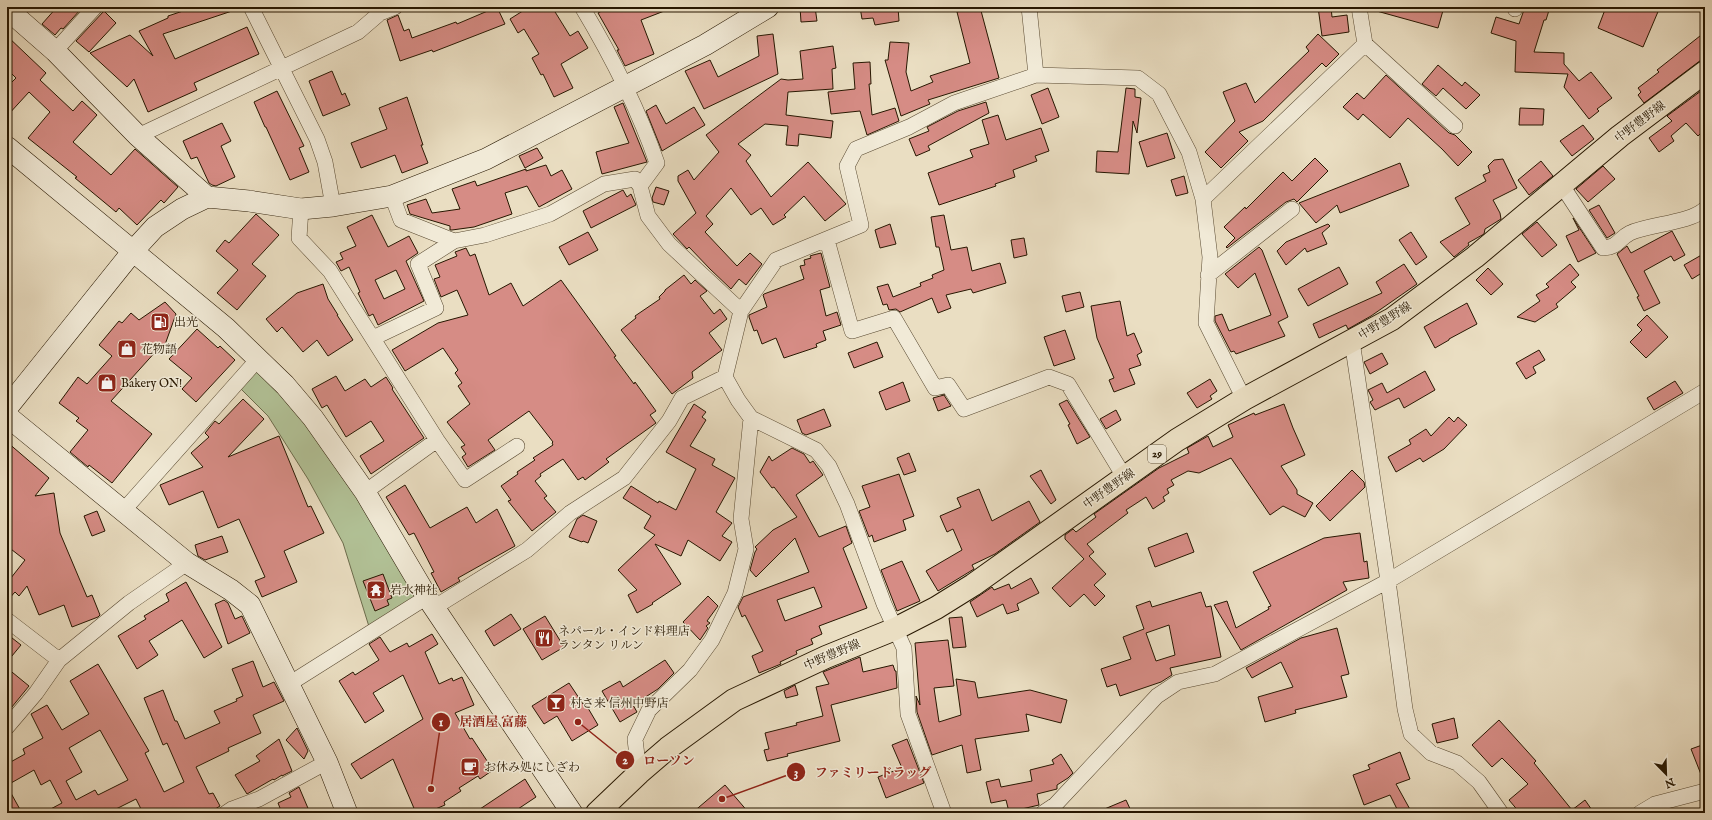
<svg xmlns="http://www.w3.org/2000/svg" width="1712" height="820" font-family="'IM FELL English','Noto Serif JP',serif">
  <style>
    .green { fill: #b2c297; stroke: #6c6c4c }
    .building { fill: #d68c85; stroke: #271701; fill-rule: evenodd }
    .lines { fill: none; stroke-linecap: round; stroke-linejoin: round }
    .street-casing { stroke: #584931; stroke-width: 16 }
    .secondary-casing { stroke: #271701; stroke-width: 22 }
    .primary-casing { stroke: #271701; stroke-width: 24 }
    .street { stroke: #f1ead7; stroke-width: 15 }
    .secondary { stroke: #f1ead7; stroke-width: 21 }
    .primary { stroke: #eadec2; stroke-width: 22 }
    .labels { text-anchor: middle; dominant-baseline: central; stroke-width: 3; stroke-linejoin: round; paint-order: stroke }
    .shield { fill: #f1ead7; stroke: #645641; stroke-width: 1 }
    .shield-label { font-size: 11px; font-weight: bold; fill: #271701 }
    .street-label { font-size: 12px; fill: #271701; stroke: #f1ead7 }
    .poi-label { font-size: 12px; fill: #271701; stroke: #f1ead7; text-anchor: start }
    .leader { fill: none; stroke: #8f2418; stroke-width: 1.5 }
    .callout-dot { fill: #8f2418; stroke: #f1ead7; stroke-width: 1.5 }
    .mark-label { font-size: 12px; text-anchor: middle; font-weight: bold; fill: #fff }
    .callout-label { font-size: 13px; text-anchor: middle; font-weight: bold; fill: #8f2418; stroke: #f1ead7; stroke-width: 3; stroke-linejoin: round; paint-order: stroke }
  </style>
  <rect width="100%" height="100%" fill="#eadec2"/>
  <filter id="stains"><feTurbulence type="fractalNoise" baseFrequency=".005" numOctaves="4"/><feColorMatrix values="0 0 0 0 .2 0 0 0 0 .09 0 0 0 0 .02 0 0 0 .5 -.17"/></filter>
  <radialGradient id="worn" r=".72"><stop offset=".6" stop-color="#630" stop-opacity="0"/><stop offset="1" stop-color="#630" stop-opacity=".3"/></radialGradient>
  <path class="green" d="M259,358L427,597L371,633L343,543L308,479L268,416L236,384Z"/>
  <path class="building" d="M57,7H78L81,9L63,29L61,28L55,35L42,24Z
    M195,7H237L238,9L163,34L175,59L247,27L259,54L194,83L197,90L148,112L134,79L127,87L90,53L130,35L153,56L139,31L168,18V16Z
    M497,7L505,24L433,52L432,50L400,61L387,20L398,15L404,31L409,29L412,38L456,22L457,24Z
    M529,7H552L570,36L578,31L588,48L561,64L573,88L554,97L543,74L541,75L532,58L539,54L524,29L518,33L510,19Z
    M609,7H672V8L641,20L654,54L625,66L617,50H619L598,13Z
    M800,7H815L817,21L801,22Z
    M860,7H898L899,21L875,25L873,18L862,19Z
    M975,7H980L999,78L928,100L930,104L901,116L885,60H888L890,42L909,43L906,72L911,91L933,82L930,76L970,63L957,12Z
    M1318,7H1331L1332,17L1347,15L1349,32L1322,36Z
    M1374,7H1444L1438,28L1373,10Z
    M1525,7H1550L1546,20H1544L1534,52L1564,53V64L1579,81L1591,72L1612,98L1597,109L1599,111L1589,119L1564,87L1568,74L1515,72L1516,41L1491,33L1496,17L1519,24Z
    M1606,7H1660L1643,47L1598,28Z
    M104,11L116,23L89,52L76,41Z
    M1705,32V57L1644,103L1638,95L1641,92L1638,88L1659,72L1657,70Z
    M773,34L778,74L704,109L685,71L710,60L718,77L759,56L757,36Z
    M1318,34L1339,54L1326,67L1322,63L1263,121L1239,132L1248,141L1221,168L1205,152L1235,121L1223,92L1246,83L1255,103L1309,51L1306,47Z
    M7,36L46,73L40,80L73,111L82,101L97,115L73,142L111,175L135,149L178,187L164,203L161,200L137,225L119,208L116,212L104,202L75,178L77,177L28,138L50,112L29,92L7,116V87L16,78L7,69Z
    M833,46L836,68L832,69L833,89L788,92L786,115L833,121L831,138L799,134L798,146L786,145L788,126L765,124L738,144L751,155L746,161L771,197L808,162L846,204L825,221L804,196L784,215L786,217L773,225L761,208L751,215L731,188L706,216L713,224L705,232L737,266L750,253L762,264L746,285L739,279L731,289L710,269L689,247L687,249L673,234L696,213L678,181V176L688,170L694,180L719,152L706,135L781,79L788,80L803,79L800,51Z
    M870,62L871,84H869L872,115L895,108L899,121L867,135L860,111L831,114L828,92L855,89L853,63Z
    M1438,65L1462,86L1465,82L1480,95L1466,109L1443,88L1436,96L1422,84Z
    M332,71L342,95L345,93L350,105L323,116L309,81Z
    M1386,75L1449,133L1455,135L1472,152L1458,166L1442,149L1408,118L1390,138L1363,114L1358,120L1343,107L1357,93L1364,99Z
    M1048,88L1059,117L1042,124L1031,95Z
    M1126,88L1135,89V97L1141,98L1137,133L1133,121L1129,174L1096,172L1097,151L1118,152Z
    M1705,88V129L1698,136L1686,123L1671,136L1674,141L1659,152L1649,138L1672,121L1667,116Z
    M277,91L304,146L299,148L309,172L290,180L266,127H265L254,102Z
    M407,97L423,145H421L428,163L402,173L395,155L361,168L351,143L387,129L379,108Z
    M986,102L989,113L928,146L930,150L916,156L909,139L929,131L927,127L958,111Z
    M623,103L647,162L602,174L596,152L629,143L614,107Z
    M656,105L666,124L694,107L705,125L662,151L646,111Z
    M1520,108L1544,109L1543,125H1519Z
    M998,115L1006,140L1041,128L1049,151L1035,156L1037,161L1013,170L1015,177L995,184L996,186L939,205L928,173L973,157L970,150L989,144L982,120Z
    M222,123L231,141L221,146L235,177L216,186L212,185L209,183L197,157L191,159L183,141Z
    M1583,125L1594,139L1572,156L1560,141Z
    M1167,133L1175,158L1147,167L1139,142Z
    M537,148L543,158L525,168L519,156Z
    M1315,158L1328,171L1297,202L1294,199L1286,202L1227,248L1226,247L1235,238L1224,227L1245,207L1246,209L1283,172L1292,181Z
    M1503,159L1517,188L1493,200L1500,213L1501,219L1485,229L1484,234L1468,243L1469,245L1454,257L1440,242L1470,224L1455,198L1486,181L1483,175L1490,172L1488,166L1494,160Z
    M1541,161L1553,176L1529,195L1518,180Z
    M1400,163L1409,186L1340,213L1337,205L1316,223L1299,203Z
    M546,165L551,176L562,170L572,189L539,207L527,186L505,193L512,214L474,227L452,230H450V226L410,214L407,205L426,199L432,213L460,209L452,189L475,181L477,186L526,169V171Z
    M1603,166L1615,179L1588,202L1576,189Z
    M1184,176L1188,193L1176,196L1171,180Z
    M656,187L669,191L664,205L653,202L652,198Z
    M623,190L627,197L631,194L636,205L591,228L583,211Z
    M1599,205L1615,233L1607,238L1589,210Z
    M256,214L279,235L252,264L266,276L237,310L217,293L238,270L216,251L225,240L229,243Z
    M372,215L388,247L409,236L418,253L406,261L424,301L378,325L373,314L369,316L368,314L358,293L360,292L349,267L341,271L336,262L343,259L340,253L356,246L347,227ZM396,270L405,289L384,299L375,280Z
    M944,215L951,250L967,247L972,271L1000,263L1006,283L973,293L971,289L946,295L951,308L938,313L932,298L900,312L896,309L889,310L887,304L883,305L877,287L888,284L893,297L921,286L920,283L933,278L932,275L944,270L939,247H936L931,217Z
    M1573,218L1596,253L1578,262L1566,236L1579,230Z
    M1537,222L1557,245L1542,257L1522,234Z
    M890,224L896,244L880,248L875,230Z
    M1328,224L1330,226L1322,233L1327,244L1307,252L1305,248L1286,265L1277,251L1286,242Z
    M1672,231L1685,255L1674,261L1671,256L1644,271L1660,303L1644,311L1637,297L1639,296L1617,254L1627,246L1631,253Z
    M588,232L598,250L569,265L559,247Z
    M1411,232L1427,257L1416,265L1399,240Z
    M1024,238L1027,255L1014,258L1011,240Z
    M1259,247L1262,250L1288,317L1278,322L1285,336L1236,354L1234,351L1231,352L1215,321V316L1222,314L1229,331L1271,315L1255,273L1238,288L1225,274Z
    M466,248L470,256L475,254L489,295L511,283L523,306L561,280L616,356L614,357L634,384L635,382L656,411L650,415L656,423L606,459L609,462L585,480L583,477L578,480L563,459L540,474L541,476L535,481L547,496L544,498L556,512L532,531L508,501L511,500L501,486L518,474L517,472L535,460L533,458L553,445L552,443L553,442L529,411L488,440L495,450L468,467L462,457L466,454L461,447L465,445L447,422L470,404L458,386L462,383L455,373L458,370L443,348L405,371L392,350L438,323L468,315L457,290L441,297L434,279L440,277L435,265L457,256L455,252Z
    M821,253L830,287L820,290L826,316L837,312L841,325L823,331L826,340L816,344L817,347L784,358L776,338L762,344L757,330L754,331L749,317V315L767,307L763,295L764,294L804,279L800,266L805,265L804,260L811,258L810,256L813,255Z
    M1705,253V271L1692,279L1684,265Z
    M1404,264L1417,284L1371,316L1348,329L1346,325L1319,338L1313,324L1382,293L1376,282Z
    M1570,264L1579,275L1571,282L1576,287L1556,304L1558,307L1535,322L1517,317L1540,301L1536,295L1549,287L1546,284Z
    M1339,267L1348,284L1308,306L1298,289Z
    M1488,268L1503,284L1491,295L1476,280Z
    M684,275L691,284L695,280L707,291L700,296L714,314L720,309L727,319L709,333L722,350L692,372L693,378L672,394L621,330L636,318L635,316L660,299L659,297L665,291V290Z
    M323,284L328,299L338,315H337L353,340L328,356L317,340L303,352L282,327L277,332L266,319L297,293Z
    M1080,292L1084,307L1066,312L1062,296Z
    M1120,301L1127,336L1134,333L1142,352L1137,355L1141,365L1129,369L1135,384L1114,392L1109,380L1114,378L1097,338L1091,306Z
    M165,302L176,314L162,353L158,349L111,401L152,434L112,483L89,465L88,467L70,452L88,430L76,421L79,418L59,403L78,377L87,384L112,356L99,345L119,321L122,323L131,313L139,320Z
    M1467,303L1477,324L1449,339V340L1435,348L1424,327Z
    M1647,315L1668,337L1646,358L1630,342L1642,330L1637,325Z
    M197,329L218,348L220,346L235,360L196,402L182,389L192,378L169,359Z
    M1065,330L1075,359L1054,366L1044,337Z
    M877,342L883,357L854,368L848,353Z
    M1539,350L1545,360L1533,367L1536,373L1526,379L1516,363Z
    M1382,353L1388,364L1370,374L1364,362Z
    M1425,371L1435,390L1404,408L1399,398L1375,410L1370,402L1373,400L1368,390L1382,383L1387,393Z
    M336,376L345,391L365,379L371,387L386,377L393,388L392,389L424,438L371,474L360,456L384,441L371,421L346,437L327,405L322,408L312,389Z
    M1210,379L1217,391L1210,396L1212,399L1197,408L1187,393Z
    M1675,381L1683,393L1654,410L1647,398Z
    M903,382L910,401L886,410L879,392Z
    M944,395L951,406L938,411L933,398Z
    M243,399L264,419L228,457L279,436L308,507L311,506L324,533L284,551L297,582L262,597L255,581L265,577L239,519L218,528L203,491L169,505L160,485L203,467L191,453L209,437L205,433L215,421L219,424Z
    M1067,400L1090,437L1077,444L1068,425L1070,424L1059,404Z
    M694,404L706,412L702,417L706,420L690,446L715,459L712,465L735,478L716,512L732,523L722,536L732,542L720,561L688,540L681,556L655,544L681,584L652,603L653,604L637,613L628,595L637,590L618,570L655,535L644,528L651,516L623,498L631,486L658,503L659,501L676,510L696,469L666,452Z
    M1284,404L1293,428L1305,455L1281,466L1297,490V494L1313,503L1305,517L1283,506L1270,515L1231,458L1199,473L1188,471L1171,480L1174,485L1167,489L1169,493L1163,497L1165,501L1153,509L1146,497L1126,510L1128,513L1087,544L1094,552L1089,556L1106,574L1094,585L1105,596L1095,606L1084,594L1070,607L1052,588L1084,559L1065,539V535L1073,529L1076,532L1096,517L1094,514L1159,468L1189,453L1187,448L1208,436L1213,447L1233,437L1228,425L1254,413L1255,415Z
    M824,409L831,426L806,435L802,433L797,420Z
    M1116,410L1121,420L1106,429L1100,419Z
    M1449,417L1454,422L1458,417L1467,425L1444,449L1423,462L1420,458L1396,472L1388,457L1411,444L1409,440L1426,429L1431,436Z
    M7,442L49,478L35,496L54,493L60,533L87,597L92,595L100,615L98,617L72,627L64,605L39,615L27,586L19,596L15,592L7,601V583L25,560L7,546Z
    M792,448L804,454L810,463L813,461L823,475L796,495L819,537L846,526L852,543L843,548L867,608L819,626L822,634L811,639L813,644L796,651L797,654L780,662L781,664L759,673L752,656L763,651L745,615L742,617L738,607L743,597L809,572L795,538L756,577L750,570L755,552L757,549L755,547L773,530L797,517L774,487L772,488L760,472L769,456L772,461ZM814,587L822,607L785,621L777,600Z
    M909,453L916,471L904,475L897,458Z
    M1041,470L1056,500L1051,504L1030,476Z
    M1352,470L1364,482L1365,487L1330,521L1316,506Z
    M899,474L914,516L903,520L906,530L874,542L872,535L869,537L859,511L870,507L862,486Z
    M405,485L430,528L467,507L476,523L497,509L515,546L458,578L460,581L441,592L431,573L434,572L414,533L409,535L386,497Z
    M979,489L992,521L1029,501L1040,522L995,554L972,565L974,569L938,591L926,571L962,550L953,529L947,532L940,516L961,507L957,498Z
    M97,511L105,531L92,536L84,516Z
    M583,515L597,521L588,543L583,541L582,542L569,537L577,519Z
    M1187,533L1194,552L1155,567L1148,548Z
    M1360,533L1364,562L1367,561L1369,578L1343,582L1347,590L1241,650L1214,605L1227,601L1236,628L1269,609L1268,607L1271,606L1253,572L1324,538Z
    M222,536L228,552L205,560L198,556L195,545Z
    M902,561L920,601L897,611L881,570Z
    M383,574L392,598L387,600L389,605L375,611L363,581Z
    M1031,578L1039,593L1017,604L1019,610L1007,614L1003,604L977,617L970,602L992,587L994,590L1009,584L1011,589Z
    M186,582L222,647L204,658L182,620L149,641L158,655L137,669L118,636L146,619L144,616L169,601L166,594Z
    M1201,592L1206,607L1211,606L1221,657L1170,668L1172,675L1161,682L1120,696L1116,684L1107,687L1101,669L1131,659L1123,637L1144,629L1136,606L1150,601L1152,607ZM1169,625L1175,655L1156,661L1146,633Z
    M708,596L718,606L707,621L710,623L706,626L708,628L700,640L683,622Z
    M224,600L228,603L235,619L242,616L250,633L228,644L215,604Z
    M511,614L521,629L494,646L485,631Z
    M545,616L564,647L542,660L523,629Z
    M962,617L966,647L953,648L949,618Z
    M1337,628L1349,674L1341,676L1347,697L1295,710L1296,713L1265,722L1258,697L1293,687L1281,662L1252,678L1246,668L1301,638Z
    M7,634L21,645L7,662Z
    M432,634L438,644L425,652L439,684L452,678L453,681L462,677L474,705L455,713L470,739L472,738L493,770L480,779L478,776L459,788L461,791L444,802L445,805L426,813H416L393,759L361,779L351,764L423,719L403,675L373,693L384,711L365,723L339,681L353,672L355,675L379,660L369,644L380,637L390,652L407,643L409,647Z
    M948,640L954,686L934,688L939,722L961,715L956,679L975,682L978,698L1030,690L1067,700L1061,723L1026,714L1029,731L975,739L981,770L967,773L962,745L932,755L917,712L916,696L920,705L915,643Z
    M860,657L863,672L893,665L895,671H896L897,688L831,705L840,741L787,754L788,756L767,761L764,750L769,749L765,733L797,725L796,723L823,716L816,687L829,684L823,672Z
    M665,660L674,673L658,689L633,705L637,712L620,722L602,691L620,681L623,687Z
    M253,661L263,687L274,682L284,701L253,715L261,733L228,748L229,751L196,767L209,794L213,793L220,806L209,813H143L136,799L108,813H43L62,803L50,780L41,785L34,770L11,783L7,776V764L25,754L23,749L43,738L31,714L47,705L62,730L89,714L70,681L98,664L149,751L145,753L164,792L184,782L167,743L163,745L144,698L163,690L175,721H177L185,739L220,723L214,711L237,701L236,699L243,696L232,669ZM100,730L128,780L98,795L95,790L76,800L66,781L82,772L69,748Z
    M7,668L29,686L7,713Z
    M569,683L583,704L585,703L598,725L572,741L557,716L544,724L532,706Z
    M795,685L798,695L786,698L784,691Z
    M1454,718L1458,738L1437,743L1432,724Z
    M1499,720L1536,761L1534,763L1572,810L1585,800L1594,813H1520L1509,800L1528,784L1502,758L1492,767L1472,745Z
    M297,728L308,751L304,759L286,740Z
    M279,739L292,771L282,776V775L274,780L273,779L247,794L235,775L260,761L256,756Z
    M907,739L924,783L886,798L878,777L902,768L892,745Z
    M1705,744V782H1704L1691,749Z
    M1400,752L1410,779L1396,784L1412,813H1399L1390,795L1364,805L1353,775L1370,769L1368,765Z
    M1061,754L1073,773L1068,778L1057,785V789L1037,794L1039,805L1009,812L1006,800L991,803L986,782L999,779L1001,787L1032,781L1030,770L1054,764L1052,760Z
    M525,779L536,797L512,813H474Z
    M725,785L749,813H692Z
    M7,786L22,813H7Z
    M299,787L310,813H282L278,803L291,797L289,793Z
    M1126,800L1132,813H1095Z"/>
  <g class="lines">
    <g class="street-casing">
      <path id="street" d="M251,7L317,139L325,162L333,206
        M582,7C612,57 638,108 657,163L640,186
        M1029,7L1036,75
        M1515,9L1516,7
        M1365,44L1455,126
        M55,51L95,7
        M138,136L358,32L380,13L395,7
        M1561,184L1603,248C1619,247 1618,239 1630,233C1650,224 1690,223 1705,209
        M392,196L401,220L454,241L485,235L550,214L604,184L635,179L640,186L648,216L669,244L741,311L725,377L738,400L751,418L816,450L829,466L847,504L884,604L904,648L908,714L944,813
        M1203,199L1365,44L1359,7
        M301,209L299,238L330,271L437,440L465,480L517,446
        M827,240L852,331L894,318L935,388L948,385L964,409L1049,377L1068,384L1125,478
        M1208,275L1292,209
        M741,311L776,260L861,225L847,166L856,149L909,127L954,103L1036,75L1138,78L1159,94L1189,152L1203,199L1210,257L1206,323L1244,399
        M373,338L436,308L418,264L454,241
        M1352,341L1388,581L1405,709L1411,734L1431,753L1457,763L1479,782L1501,813
        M365,492L437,440
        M123,511L259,358
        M435,607L527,550L570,513L624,478L669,421L682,398L725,377
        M7,620L59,660
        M289,684L427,597
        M7,727L36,693L59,660L129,603L187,563
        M639,773L635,739L649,710L690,670L712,640L735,593L746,549L741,519L751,418
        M226,813L232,809L259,799L327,762
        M1043,813L1055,805L1157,696L1178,682L1215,674L1388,581L1705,391
        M1640,813L1655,804L1705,791"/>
    </g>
    <g class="secondary-casing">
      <path id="secondary" d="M7,9L55,51L138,136L207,197
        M7,147L226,328L285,385L313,418L365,492L427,597L572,813
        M7,408L133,251L155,227L182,209L207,197L249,201L301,209L333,206L392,196L486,159L705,45L768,7
        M7,416L187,563L231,590L250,605L327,762L347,813"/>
    </g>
    <g class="primary-casing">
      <path id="primary" d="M597,813L639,773L668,748L734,700L826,657L895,629L936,608L973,585L1177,440L1244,399L1392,319L1475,257L1620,136L1705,72"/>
    </g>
    <use href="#street" class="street"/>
    <use href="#secondary" class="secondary"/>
    <use href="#primary" class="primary"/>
  </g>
  <defs>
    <g id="fuel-square" transform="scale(1)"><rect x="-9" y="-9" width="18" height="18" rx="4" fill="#8f2418" stroke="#f1ead7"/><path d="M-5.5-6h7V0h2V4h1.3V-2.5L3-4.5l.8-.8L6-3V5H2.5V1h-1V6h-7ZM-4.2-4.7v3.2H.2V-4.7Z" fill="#fff"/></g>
    <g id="shop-square" transform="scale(1)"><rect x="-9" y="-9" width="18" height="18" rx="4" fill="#8f2418" stroke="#f1ead7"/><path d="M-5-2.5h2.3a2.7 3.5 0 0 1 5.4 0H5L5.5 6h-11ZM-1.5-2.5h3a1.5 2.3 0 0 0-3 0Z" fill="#fff"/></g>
    <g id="temple-square" transform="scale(1)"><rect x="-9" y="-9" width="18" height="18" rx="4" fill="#8f2418" stroke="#f1ead7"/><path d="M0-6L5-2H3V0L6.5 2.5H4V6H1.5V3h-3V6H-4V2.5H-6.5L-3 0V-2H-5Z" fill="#fff"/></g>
    <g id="restaurant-square" transform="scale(1)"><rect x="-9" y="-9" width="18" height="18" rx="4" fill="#8f2418" stroke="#f1ead7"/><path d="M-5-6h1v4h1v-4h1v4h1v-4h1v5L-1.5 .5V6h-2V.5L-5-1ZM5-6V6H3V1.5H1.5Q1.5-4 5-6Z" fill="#fff"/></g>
    <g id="bar-square" transform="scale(1)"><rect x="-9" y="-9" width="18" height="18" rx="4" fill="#8f2418" stroke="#f1ead7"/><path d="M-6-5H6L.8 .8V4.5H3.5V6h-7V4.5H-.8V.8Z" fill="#fff"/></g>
    <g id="cafe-square" transform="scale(1)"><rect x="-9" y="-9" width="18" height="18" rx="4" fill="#8f2418" stroke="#f1ead7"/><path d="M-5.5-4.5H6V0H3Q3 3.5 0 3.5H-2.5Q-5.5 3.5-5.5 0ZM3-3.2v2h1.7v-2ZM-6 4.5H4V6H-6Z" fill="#fff"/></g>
  </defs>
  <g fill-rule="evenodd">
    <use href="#fuel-square" x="160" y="322"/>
    <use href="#shop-square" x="127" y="349"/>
    <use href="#shop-square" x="107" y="383"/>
    <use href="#temple-square" x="376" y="590"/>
    <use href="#restaurant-square" x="544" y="638"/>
    <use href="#bar-square" x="556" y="703"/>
    <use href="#cafe-square" x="470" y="767"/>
  </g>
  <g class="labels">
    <rect class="shield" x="1148" y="445" width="18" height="18" rx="3"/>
    <g class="shield-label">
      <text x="1157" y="454">29</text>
    </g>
    <g class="street-label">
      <text transform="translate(1640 122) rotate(-37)">中野豊野線</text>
      <text transform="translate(1385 321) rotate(-32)">中野豊野線</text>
      <text transform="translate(1109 489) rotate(-35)">中野豊野線</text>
      <text transform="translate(832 655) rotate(-23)">中野豊野線</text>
    </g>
    <g class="poi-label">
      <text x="174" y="322">出光</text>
      <text x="141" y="349">花物語</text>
      <text x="121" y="383">Bakery ON!</text>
      <text x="390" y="590">岩水神社</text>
      <text x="558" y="631">ネパール・インド料理店<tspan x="558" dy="14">ランタン リルン</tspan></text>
      <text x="570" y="703">村さ来 信州中野店</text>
      <text x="484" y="767">お休み処にしざわ</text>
    </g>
  </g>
  <path class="leader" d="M431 789L441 722M578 722L625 760M722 799L796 772"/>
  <g class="callout-dot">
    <circle cx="431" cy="789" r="4"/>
    <circle cx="578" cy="722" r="4"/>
    <circle cx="722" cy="799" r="4"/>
    <circle cx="441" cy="722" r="10"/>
    <circle cx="625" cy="760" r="10"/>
    <circle cx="796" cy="772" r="10"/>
  </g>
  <g class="mark-label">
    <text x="441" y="726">1</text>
    <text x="625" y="764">2</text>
    <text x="796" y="776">3</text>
  </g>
  <g class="callout-label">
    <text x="493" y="726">居酒屋 富藤</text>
    <text x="669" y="765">ローソン</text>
    <text x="873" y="777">ファミリードラッグ</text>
  </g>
  <rect width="1712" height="820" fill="none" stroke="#eadec2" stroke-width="24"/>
  <rect x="8" y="8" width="1696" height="804" fill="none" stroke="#271701" stroke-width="2"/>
  <rect x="12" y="12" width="1688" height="796" fill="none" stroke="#271701"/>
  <g transform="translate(1666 774) rotate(157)" stroke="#f1ead7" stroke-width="3" paint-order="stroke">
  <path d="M0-3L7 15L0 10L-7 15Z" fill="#271701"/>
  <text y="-6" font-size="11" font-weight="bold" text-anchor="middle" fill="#271701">N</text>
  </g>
  <rect width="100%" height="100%" filter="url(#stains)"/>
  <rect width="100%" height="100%" fill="url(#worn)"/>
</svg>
